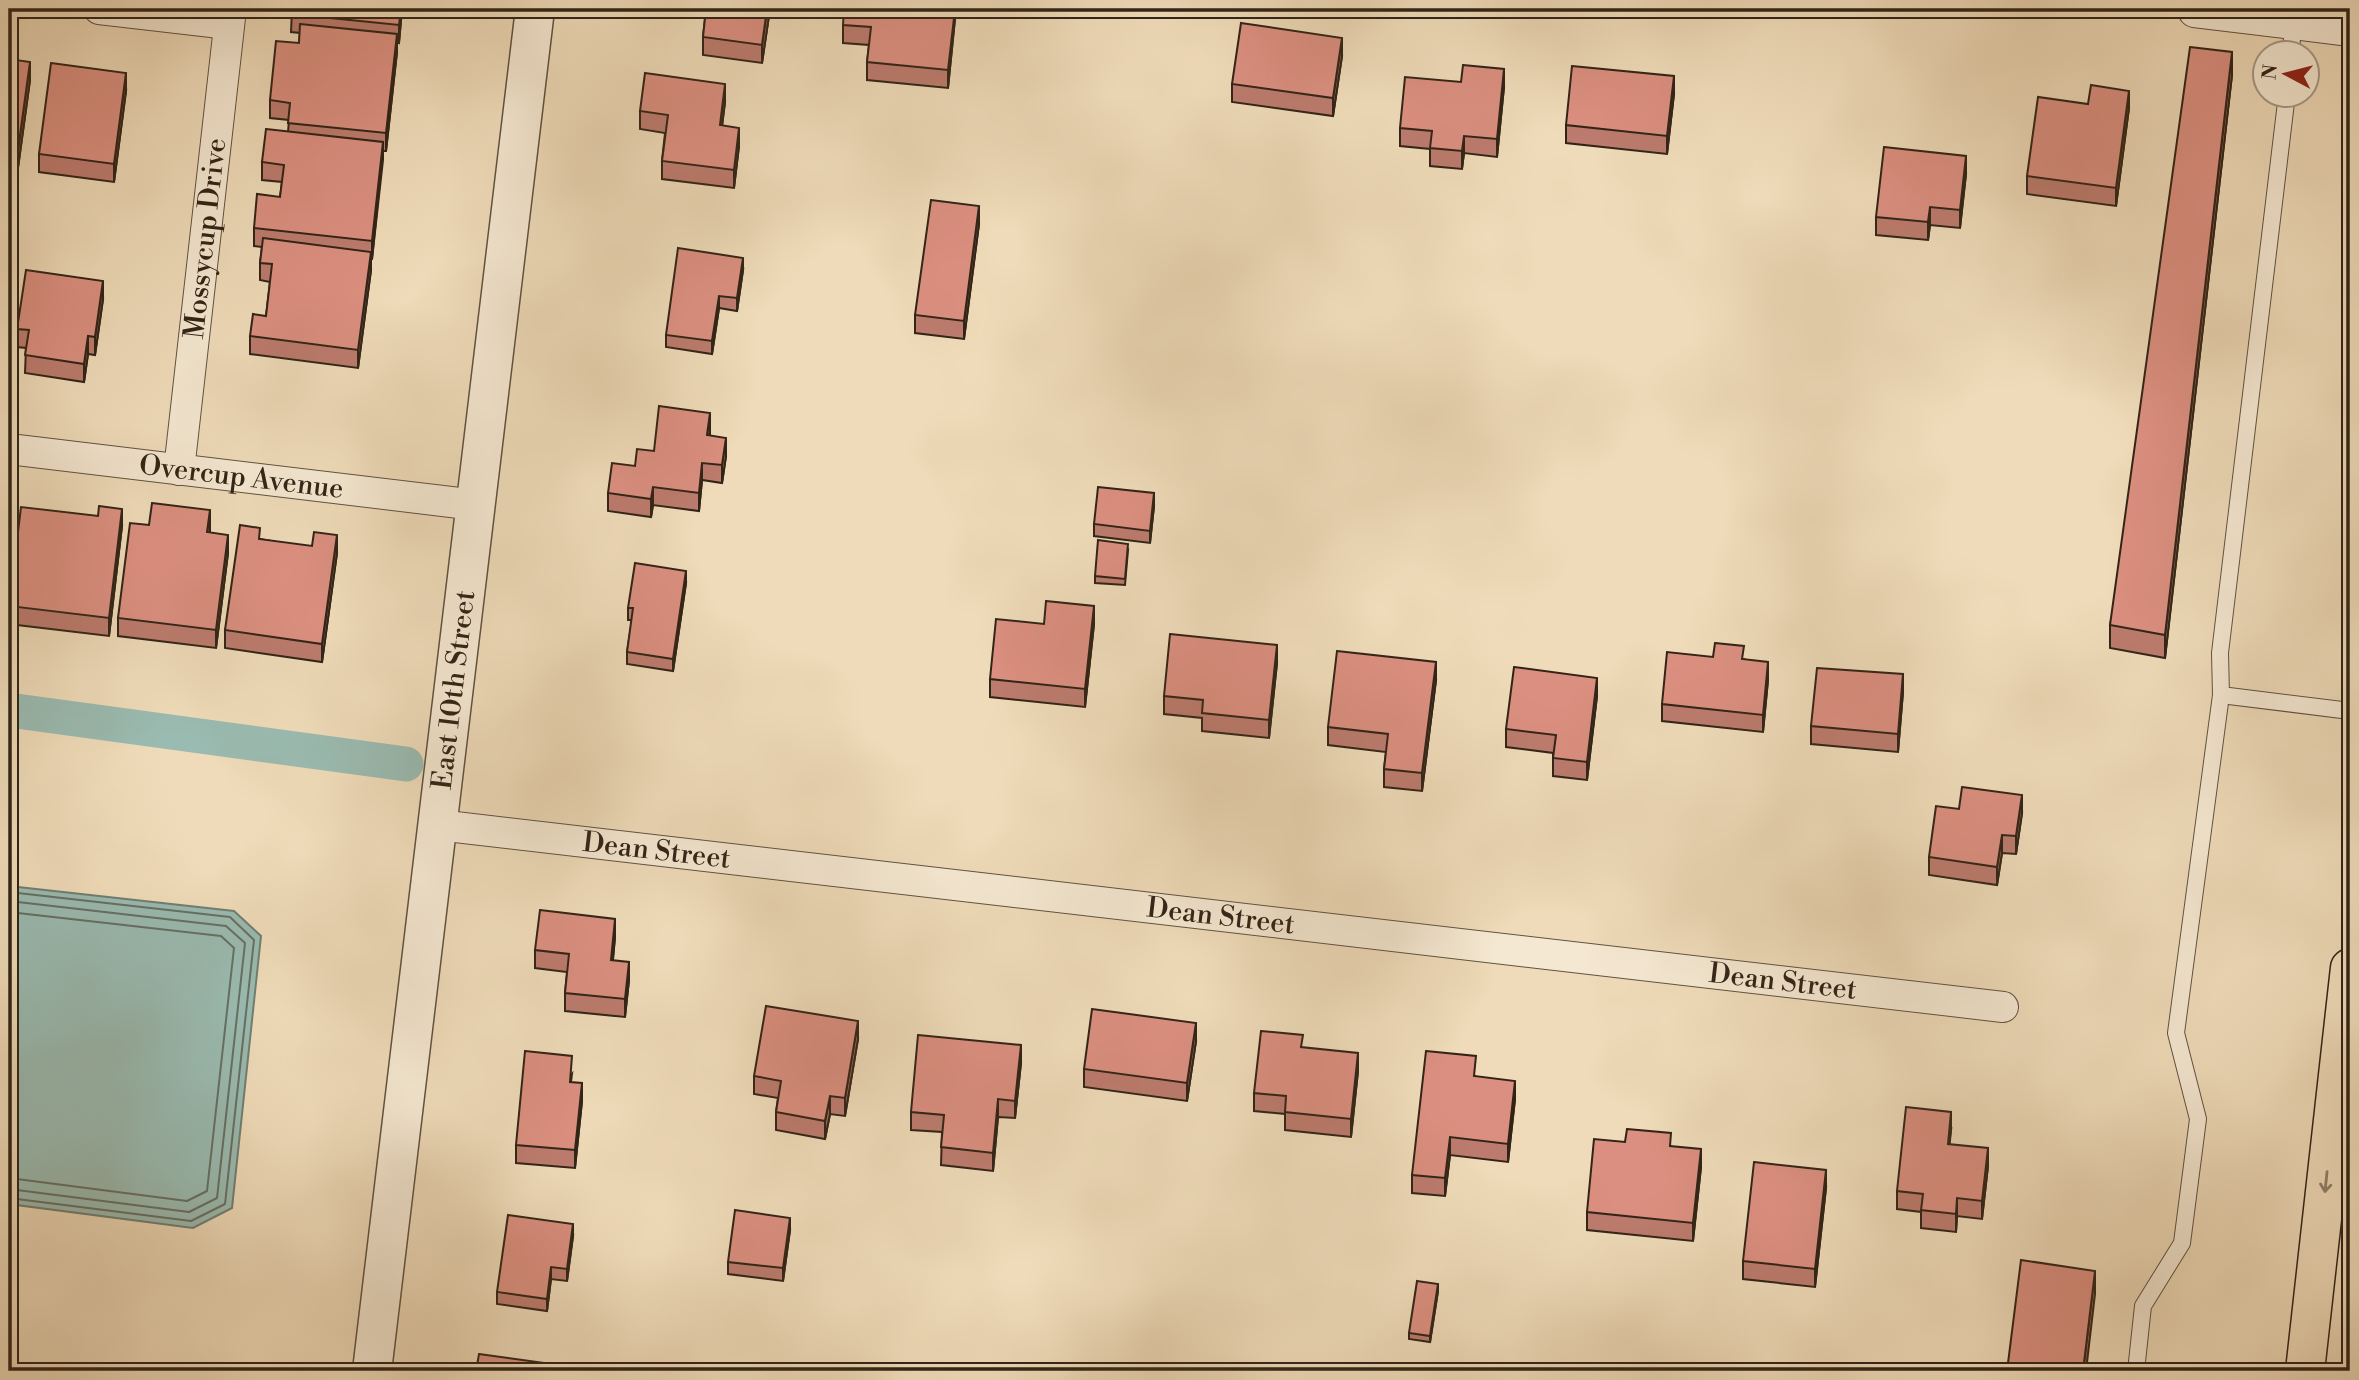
<svg xmlns="http://www.w3.org/2000/svg" width="2359" height="1380" font-family="'Libre Bodoni',serif">
  <style>
    .water { fill: #9abbb1; stroke: #707f73; stroke-width: 2 }
    .lines { fill: none; stroke-linecap: round; stroke-linejoin: round }
    .shore { stroke: #667064; stroke-width: 2 }
    .canal { stroke: #9abbb1; stroke-width: 35 }
    .service-casing { stroke: #605240; stroke-width: 18 }
    .minor-casing { stroke: #605240; stroke-width: 32 }
    .tertiary-casing { stroke: #605240; stroke-width: 41 }
    .trunk-casing { stroke: #312417; stroke-width: 41 }
    .service { stroke: #f5e8d2; stroke-width: 16 }
    .minor { stroke: #f5e8d2; stroke-width: 30 }
    .tertiary { stroke: #f5e8d2; stroke-width: 38 }
    .trunk { stroke: #efdbb9; stroke-width: 38 }
    .wall { fill: #bc7b6e; stroke: #312417; stroke-width: 2 }
    .shaded-wall { fill: #99645a; stroke: #312417; stroke-width: 2 }
    .building { fill: #db8f80; stroke: #312417; stroke-width: 2 }
    .oneway { stroke: #908068 }
    .labels { text-anchor: middle; dominant-baseline: central; stroke-width: 6; stroke-linejoin: round; paint-order: stroke }
    .street-label { font-size: 28px; fill: #312417; stroke: #f5e8d2 }
  </style>
  <rect width="100%" height="100%" fill="#efdbb9"/>
  <filter id="stains"><feTurbulence type="fractalNoise" baseFrequency=".00286" numOctaves="4"/><feColorMatrix values="0 0 0 0 .2 0 0 0 0 .09 0 0 0 0 .02 0 0 0 .5 -.17"/></filter>
  <radialGradient id="worn" r=".72"><stop offset=".6" stop-color="#630" stop-opacity="0"/><stop offset="1" stop-color="#630" stop-opacity=".3"/></radialGradient>
  <path class="water" d="M9,886L234,911L261,936L232,1208L193,1228L9,1204Z"/>
  <g class="lines">
    <path class="shore" d="M9,892L230,917L254,940L225,1204L191,1221L9,1198
      M9,901L226,926L245,943L217,1198L189,1212L9,1189
      M9,912L221,936L234,948L207,1191L187,1201L9,1178"/>
    <path class="canal" d="M9,710L406,764"/>
    <g class="service-casing">
      <path id="service" d="M2291,52L2293,24
        M2221,695L2350,711
        M2136,1371L2143,1306L2182,1243L2198,1119L2176,1033L2221,695L2220,653L2287,94"/>
    </g>
    <g class="minor-casing">
      <g id="minor">
        <path d="M99,9L229,24"/>
        <path d="M2194,12L2350,31"/>
        <path id="s1" d="M9,449L476,505"/>
        <path id="s2" d="M179,470L231,9"/>
        <path id="s3" d="M438,825L2003,1007"/>
      </g>
    </g>
    <g class="tertiary-casing">
      <g id="tertiary">
        <path id="s4" d="M372,1371L535,9"/>
      </g>
    </g>
    <g class="trunk-casing">
      <path id="trunk" d="M2305,1371L2350,968"/>
    </g>
    <use href="#service" class="service"/>
    <use href="#minor" class="minor"/>
    <use href="#tertiary" class="tertiary"/>
    <use href="#trunk" class="trunk"/>
  </g>
  <path class="wall" d="M292,9H402L399,43L397,42V52L386,151H383L372,259H371V270L358,368L250,354V336L266,316L270,282L260,280V263L262,247L254,246V228L280,197L282,182L262,180V162L288,132L289,120L270,118V100L299,43L300,33L291,32Z
    M706,9H770L762,63L703,55V37Z
    M956,9L948,88L867,80V62L869,45L843,43V25Z
    M9,36L12,54L11,59L30,80L17,175L9,174Z
    M1342,56L1333,116L1232,102V84Z
    M2232,75L2165,658L2110,648V625Z
    M1504,87L1497,157L1464,153L1462,169L1430,166V149L1400,146V128Z
    M126,91L114,182L39,172V154Z
    M1674,94L1667,154L1566,143V125Z
    M725,102L722,126L739,146L734,188L662,179V161L665,133L640,129V111Z
    M2088,104L2129,108L2116,206L2027,194V176Z
    M1966,174L1960,228L1930,225L1928,240L1876,235V217Z
    M979,224L964,339L915,333V315Z
    M743,270L737,311L719,308L712,354L666,347V335Z
    M103,299L95,355L88,354L84,382L25,373L26,348L17,347V329Z
    M710,431V436L726,456L722,483L702,480L699,511L653,505L651,517L608,511V493L635,466L654,451Z
    M1154,506L1150,543L1094,536V524Z
    M149,525L210,528V533L228,553L216,648L118,636V618Z
    M122,526L109,636L9,624V606Z
    M260,539L337,553L322,662L225,648V630Z
    M1128,550L1125,585L1095,583V576Z
    M686,583L673,671L627,664V652L632,620H628V608Z
    M1044,624H1094L1085,707L990,697V679Z
    M1744,659L1768,680L1763,732L1662,721V704Z
    M1277,663L1269,738L1202,731V718L1164,714V696Z
    M1436,680L1422,791L1384,787V769L1386,752L1328,745V727Z
    M1903,692L1898,752L1811,744V726Z
    M1597,696L1587,780L1553,776V753L1506,747V729Z
    M2022,813L2016,854L2002,853L1997,885L1929,875V857Z
    M615,937L613,960L629,980L625,1017L565,1011V993L567,972L535,968V950Z
    M858,1039L845,1116L830,1114L825,1139L776,1130V1112L778,1098L754,1094V1076Z
    M1196,1041L1187,1101L1084,1087V1069Z
    M1303,1048L1358,1071L1351,1137L1285,1130V1114L1254,1111V1093Z
    M1021,1063L1015,1118L998,1117L993,1171L941,1165L942,1132L911,1130V1112Z
    M572,1074L571,1082L582,1101L575,1168L516,1163V1145Z
    M1475,1076L1515,1099L1508,1162L1450,1155L1445,1196L1412,1193V1175Z
    M1951,1130L1949,1144L1988,1166L1982,1219L1957,1216L1956,1232L1921,1228V1212L1897,1209V1191Z
    M1671,1146L1701,1167L1693,1241L1587,1230V1212Z
    M1826,1188L1815,1287L1743,1279V1261Z
    M790,1230L783,1281L728,1274V1262Z
    M573,1236L567,1281L551,1279L547,1311L497,1304V1292Z
    M1438,1291L1430,1342L1409,1339V1333Z"/>
  <path class="shaded-wall" d="M401,9H402L399,43V25Z
    M767,9H770L762,63V45Z
    M955,9H956L948,88V70Z
    M397,34V52L386,151V133Z
    M12,37V54L9,77V59Z
    M1342,38V56L1333,116V98Z
    M2232,52V75L2165,658V635Z
    M30,62V80L17,175V157Z
    M1504,69V87L1497,157V139Z
    M126,73V91L114,182V164Z
    M1674,76V94L1667,154V136Z
    M725,84V102L720,143V125Z
    M2129,91V108L2116,206V188Z
    M739,128V146L734,188V170Z
    M1464,136V153L1462,169V151Z
    M383,142V160L372,259V241Z
    M1966,156V174L1960,228V210Z
    M979,206V224L964,339V321Z
    M1930,207V225L1928,240V222Z
    M371,252V270L358,368V350Z
    M743,258V270L737,311V298Z
    M103,281V299L95,355V337Z
    M719,296V308L712,354V341Z
    M88,336V354L84,382V364Z
    M710,413V431L707,453V435Z
    M726,438V456L722,483V465Z
    M702,463V480L699,511V493Z
    M16,487V505L9,553V535Z
    M653,487V505L651,517V499Z
    M1154,493V506L1150,543V531Z
    M122,509V526L109,636V618Z
    M210,510V528L207,550V532Z
    M228,535V553L216,648V630Z
    M337,535V553L322,662V644Z
    M686,571V583L673,671V659Z
    M1094,606V624L1085,707V689Z
    M1277,645V663L1269,738V720Z
    M1436,662V680L1422,791V773Z
    M1768,662V680L1763,732V715Z
    M1903,674V692L1898,752V734Z
    M1597,678V696L1587,780V762Z
    M2022,795V813L2016,854V836Z
    M2002,835V853L1997,885V867Z
    M615,919V937L611,978V960Z
    M629,962V980L625,1017V999Z
    M858,1021V1039L845,1116V1098Z
    M1196,1023V1041L1187,1101V1083Z
    M1021,1045V1063L1015,1118V1101Z
    M1358,1053V1071L1351,1137V1119Z
    M1515,1081V1099L1508,1162V1144Z
    M582,1083V1101L575,1168V1150Z
    M830,1096V1114L825,1139V1121Z
    M998,1099V1117L993,1171V1153Z
    M1951,1112V1130L1948,1162V1144Z
    M1450,1137V1155L1445,1196V1178Z
    M1988,1148V1166L1982,1219V1201Z
    M1701,1149V1167L1693,1241V1223Z
    M1826,1170V1188L1815,1287V1269Z
    M1957,1198V1216L1956,1232V1214Z
    M790,1218V1230L783,1281V1268Z
    M573,1224V1236L567,1281V1269Z
    M551,1267V1279L547,1311V1299Z
    M2095,1271V1294L2086,1371H2083Z
    M1438,1284V1291L1430,1342V1336Z"/>
  <path class="building" d="M292,9H401L399,25L291,14Z
    M706,9H767L762,45L703,37Z
    M844,9H955L948,70L867,62L871,27L843,25Z
    M1241,23L1342,38L1333,98L1232,84Z
    M300,24L397,34L386,133L288,123L290,103L270,100L276,41L299,43Z
    M9,36L12,37L9,59L30,62L17,157L9,156Z
    M2190,47L2232,52L2165,635L2110,625Z
    M51,63L126,73L114,164L39,154Z
    M1463,65L1504,69L1497,139L1464,136L1462,151L1430,148L1432,131L1400,128L1405,77L1461,82Z
    M1572,66L1674,76L1667,136L1566,125Z
    M645,73L725,84L720,125L739,128L734,170L662,161L668,115L640,111Z
    M2091,85L2129,91L2116,188L2027,176L2038,97L2088,104Z
    M266,129L383,142L372,241L254,228L257,194L280,197L284,165L262,162Z
    M1884,147L1966,156L1960,210L1930,207L1928,222L1876,217Z
    M931,200L979,206L964,321L915,315Z
    M263,238L371,252L358,350L250,336L253,314L266,316L272,264L260,263Z
    M678,248L743,258L737,298L719,296L712,341L666,335Z
    M26,270L103,281L95,337L88,336L84,364L25,355L29,330L17,329Z
    M659,406L710,413L707,435L726,438L722,465L702,463L699,493L653,487L651,499L608,493L612,463L635,466L637,449L654,451Z
    M9,486L16,487L9,535Z
    M1098,487L1154,493L1150,531L1094,524Z
    M152,503L210,510L207,532L228,535L216,630L118,618L130,523L149,525Z
    M99,506L122,509L109,618L9,606L21,507L98,516Z
    M240,525L260,528L259,539L312,546L314,532L337,535L322,644L225,630Z
    M1098,540L1128,544L1125,579L1095,576Z
    M635,563L686,571L673,659L627,652L633,608H628Z
    M1046,601L1094,606L1085,689L990,679L996,619L1044,624Z
    M1170,634L1277,645L1269,720L1202,713L1203,700L1164,696Z
    M1715,643L1744,646L1742,659L1768,662L1763,715L1662,704L1667,652L1713,657Z
    M1337,651L1436,662L1422,773L1384,769L1388,734L1328,727Z
    M1514,667L1597,678L1587,762L1553,758L1556,735L1506,729Z
    M1817,668L1903,674L1898,734L1811,726Z
    M1962,787L2022,795L2016,836L2002,835L1997,867L1929,857L1936,806L1959,809Z
    M540,910L615,919L611,960L629,962L625,999L565,993L569,954L535,950Z
    M766,1006L858,1021L845,1098L830,1096L825,1121L776,1112L781,1081L754,1076Z
    M1092,1009L1196,1023L1187,1083L1084,1069Z
    M1261,1031L1303,1035L1301,1047L1358,1053L1351,1119L1285,1112L1286,1096L1254,1093Z
    M918,1035L1021,1045L1015,1101L998,1099L993,1153L941,1147L944,1115L911,1112Z
    M525,1051L572,1056L570,1082L582,1083L575,1150L516,1145Z
    M1426,1051L1476,1056L1474,1076L1515,1081L1508,1144L1450,1137L1445,1178L1412,1175Z
    M1906,1107L1951,1112L1948,1144L1988,1148L1982,1201L1957,1198L1956,1214L1921,1210L1923,1194L1897,1191Z
    M1627,1129L1671,1133L1670,1146L1701,1149L1693,1223L1587,1212L1594,1139L1625,1142Z
    M1754,1162L1826,1170L1815,1269L1743,1261Z
    M735,1210L790,1218L783,1268L728,1262Z
    M508,1215L573,1224L567,1269L551,1267L547,1299L497,1292Z
    M2021,1260L2095,1271L2083,1371H2007Z
    M1417,1281L1438,1284L1430,1336L1409,1333Z
    M479,1354L552,1364L551,1371H476Z"/>
  <defs><path id="oneway-shaft" d="M-6 0H5M1.5-3L5.5 0L1.5 3" fill="none" stroke-width="1.6" stroke-linecap="round" stroke-linejoin="round" transform="scale(1.75)"/></defs>
  <use class="oneway" href="#oneway-shaft" transform="translate(2326 1182) rotate(96)"/>
  <g class="labels">
    <g class="street-label">
      <text stroke="none"><textPath href="#s2" startOffset="233">Mossycup Drive</textPath></text>
      <text stroke="none"><textPath href="#s1" startOffset="234">Overcup Avenue</textPath></text>
      <text stroke="none"><textPath href="#s4" startOffset="686">East 10th Street</textPath></text>
      <text stroke="none"><textPath href="#s3" startOffset="220">Dean Street</textPath></text>
      <text stroke="none"><textPath href="#s3" startOffset="788">Dean Street</textPath></text>
      <text stroke="none"><textPath href="#s3" startOffset="1354">Dean Street</textPath></text>
    </g>
  </g>
  <rect width="2359" height="1380" fill="none" stroke="#efdbb9" stroke-width="35"/>
  <rect x="10" y="10" width="2338" height="1359" fill="none" stroke="#312417" stroke-width="3.5"/>
  <rect x="18" y="18" width="2324" height="1345" fill="none" stroke="#312417" stroke-width="2"/>
  <g transform="translate(2286 74) rotate(277)"><circle r="33" fill="#f5e8d2" stroke="#a79a87" stroke-width="2"/>
  <path d="M0-5L12 26L0 18L-12 26Z" fill="#8f2418"/>
  <text y="-10" font-size="19" font-weight="bold" text-anchor="middle" fill="#312417">N</text>
  </g>
  <rect width="100%" height="100%" filter="url(#stains)"/>
  <rect width="100%" height="100%" fill="url(#worn)"/>
</svg>
